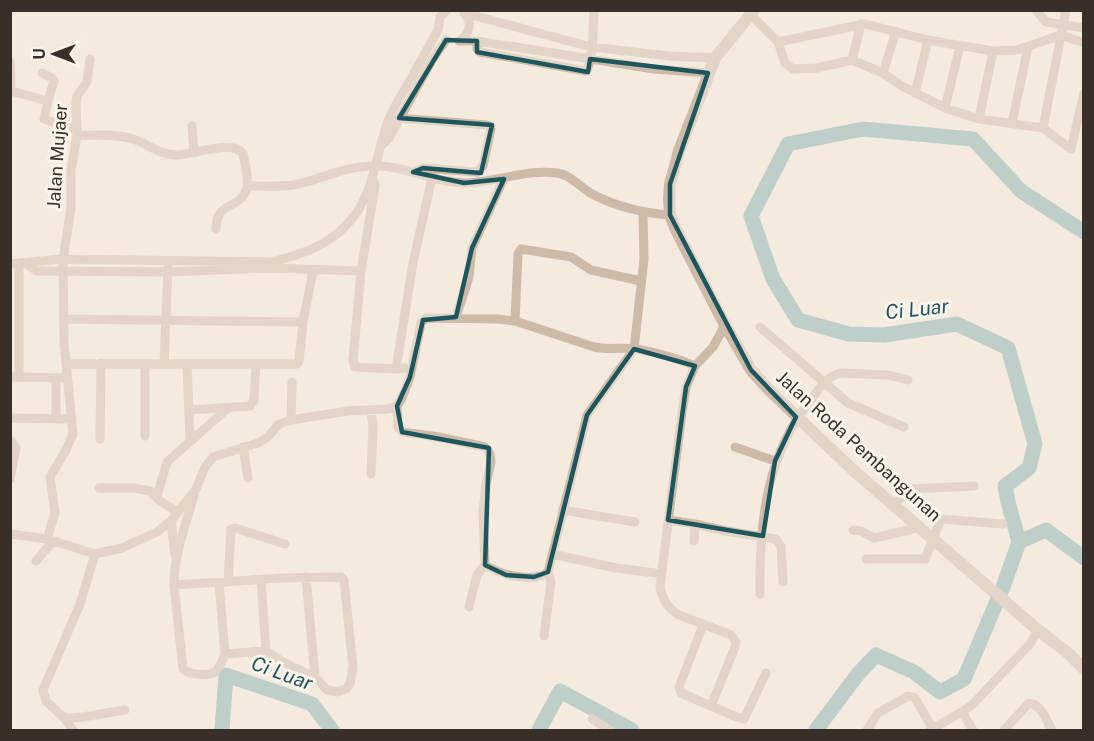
<svg xmlns="http://www.w3.org/2000/svg" width="1094" height="741" font-family="'Public Sans',sans-serif">
  <style>
    .lines { fill: none; stroke-linecap: round; stroke-linejoin: round }
    .river { stroke: #7cafb2; stroke-width: 15 }
    .minor { stroke: #cdbaa9; stroke-width: 9 }
    .tertiary { stroke: #cdbaa9; stroke-width: 12 }
    .marked { fill: none; stroke: #1d575d; stroke-width: 4.5; stroke-linejoin: round }
    .labels { text-anchor: middle; dominant-baseline: central; stroke-width: 6; stroke-linejoin: round; paint-order: stroke }
    .street-label { font-size: 18px; fill: #392f29; stroke: #fbf4eb }
    .water-label { font-size: 20px; font-style: italic; fill: #1d575d; stroke: #fbf4eb }
  </style>
  <rect width="100%" height="100%" fill="#f4eade"/>
  <g class="lines">
    <path class="river" d="M1019,542L1046,530L1084,558
      M222,730L226,675L312,704L332,730
      M539,730L560,691L632,730
      M816,730L858,674L876,655L914,672L940,692L964,679L1003,587L1019,542L1008,502L1005,486L1029,468L1035,444L1008,348L957,324L884,335L849,334L798,320L773,279L751,216L788,144L863,129L973,139L1021,191L1084,232"/>
    <path class="minor" d="M1036,10L1046,22L1084,28
      M464,13L591,47L669,56L715,58
      M751,15L778,42L865,24L928,40L993,51L1017,50L1061,35L1084,43
      M459,41H477L654,69L708,73
      M459,41C470,34 473,23 464,13
      M477,41V49L480,52L586,71C594,59 593,26 594,10
      M778,42L785,63L793,69L817,68L852,60L883,73L902,86L945,108L979,119L1043,128L1071,149L1084,93
      M852,60L861,24
      M10,62L11,91L48,101L44,119L76,130
      M42,73L52,78L54,81L48,101
      M883,73L896,31
      M915,93L928,40
      M945,108L960,46
      M399,118L487,125L491,129L483,166L477,172L423,168L413,172
      M979,119L993,51
      M1012,123L1028,47
      M192,126L194,153
      M1043,128L1066,10
      M77,135C95,136 115,133 133,139C148,144 160,155 177,155C193,155 234,138 243,154C245,164 249,179 247,188C241,210 216,200 216,229
      M382,145L389,138L432,60L446,40
      M373,179L375,186L361,271L353,360L355,367L396,369L405,368
      M248,186C263,186 278,187 293,185C320,180 345,166 373,166C405,165 434,183 467,183C497,182 526,169 557,173C570,174 581,188 592,194C617,207 643,213 670,215
      M10,264L63,259L270,262C317,252 354,233 370,185C378,161 381,136 391,114C396,103 403,93 409,82C419,65 428,47 438,30L440,17L447,10
      M26,264L37,271L168,272L271,268L361,271
      M456,317L469,277L472,248L504,178
      M64,319L303,322
      M515,321L518,254L521,249L571,257L591,270L641,281
      M760,327L848,403L904,427
      M66,364H297L299,361L303,322L313,271
      M145,364V436
      M164,364L168,268
      M187,364L190,440
      M695,366L686,387L682,412L660,587C662,599 667,607 677,614L731,635L736,642L735,647L711,706
      M396,369L413,263L432,178
      M10,377L67,378
      M19,377V263
      M397,406L398,427L402,432L439,437L485,447L490,454L491,462L486,484L483,512L485,565L477,575L469,607
      M190,410L250,406L254,400L256,364
      M10,418L72,419
      M56,419V378
      M291,420L292,382
      M100,439L101,363
      M10,440L16,448L10,479
      M243,447L248,478
      M735,447L775,461
      M371,474L373,428L371,410
      M99,488H134L150,491L160,501L178,512
      M157,496L167,462L227,409
      M894,504L910,489L974,486
      M563,510L635,522
      M668,520L695,524L694,541
      M171,521L175,555
      M695,524L726,531L776,539L781,546L783,582
      M853,530L861,531L874,538L921,527
      M10,534L47,539L95,554L122,548L157,532L171,521L196,489L205,467L213,457L258,443L268,437L279,424L291,420L348,411L388,409L397,406L402,398L410,377L421,323L426,318L497,319L515,321L594,347C608,350 622,347 636,349C656,352 676,358 695,366L713,347L725,325
      M47,539L55,513L50,477L65,452L73,434L64,342L63,259L71,208V171L77,135L76,102L77,96L87,82L90,59
      M95,554L80,604L43,690L46,701L64,718H76L125,710
      M552,554L616,568L655,573
      M866,559H925L941,519L1003,524
      M36,561L53,541
      M485,565C500,574 533,584 548,572L587,415L634,349L644,259L643,213
      M306,577L315,677
      M261,580L266,651
      M228,582L231,529L235,528L285,544
      M219,583L225,654
      M174,585L281,578L341,577L344,580L353,667L350,684L346,689L337,692L327,690L315,677L283,662L266,651L225,654C223,659 220,667 216,671C209,677 190,675 183,669L174,585C174,554 186,525 194,495
      M760,594C759,523 766,453 813,397C820,387 828,376 840,373L888,375L908,380
      M703,625L679,687L681,693L734,716L744,719L766,673
      M544,636L551,582L548,572
      M962,712L973,730
      M64,718L73,730
      M592,719L610,730
      M867,730L878,713L908,696L915,698L933,729
      M930,730L962,712L972,705L1030,644L1038,630
      M1004,730L1029,703C1042,705 1046,720 1052,730"/>
    <path class="tertiary" d="M754,10L715,58L679,151L670,184L669,199L670,215L676,230L725,325L751,370L769,390L853,470L1038,630L1068,653L1084,669"/>
  </g>
  <path d="M0 0H1094V741H0ZM446,40L477,41V52L588,72L590,59L708,73L670,184V215L751,370L796,417L775,461L763,536L668,520L686,387L695,366L634,349L587,415L548,572L534,577L506,575L485,565L489,448L402,432L397,406L410,377L423,320L456,317L472,248L504,179L464,183L413,172L423,168L481,173L492,125L399,118Z" fill="#f4eade" fill-opacity=".55" fill-rule="evenodd"/>
  <path class="marked" d="M446,40L477,41V52L588,72L590,59L708,73L670,184V215L751,370L796,417L775,461L763,536L668,520L686,387L695,366L634,349L587,415L548,572L534,577L506,575L485,565L489,448L402,432L397,406L410,377L423,320L456,317L472,248L504,179L464,183L413,172L423,168L481,173L492,125L399,118Z"/>
  <g class="labels">
    <g class="street-label">
      <text transform="translate(57 156) rotate(-86)">Jalan Mujaer</text>
      <text transform="translate(859 446) rotate(42)">Jalan Roda Pembangunan</text>
    </g>
    <g class="water-label">
      <text transform="translate(917 309) rotate(-6)">Ci Luar</text>
      <text transform="translate(282 673) rotate(20)">Ci Luar</text>
    </g>
  </g>
  <rect width="1094" height="741" fill="none" stroke="#392f29" stroke-width="24"/>
  <g transform="translate(54 54) rotate(270)" stroke="#fbf4eb" stroke-width="4.5" paint-order="stroke">
  <path d="M0-4.5L10 22L0 15L-10 22Z" fill="#392f29"/>
  <text y="-9" font-size="16" font-weight="bold" text-anchor="middle" fill="#392f29">U</text>
  </g>
</svg>
